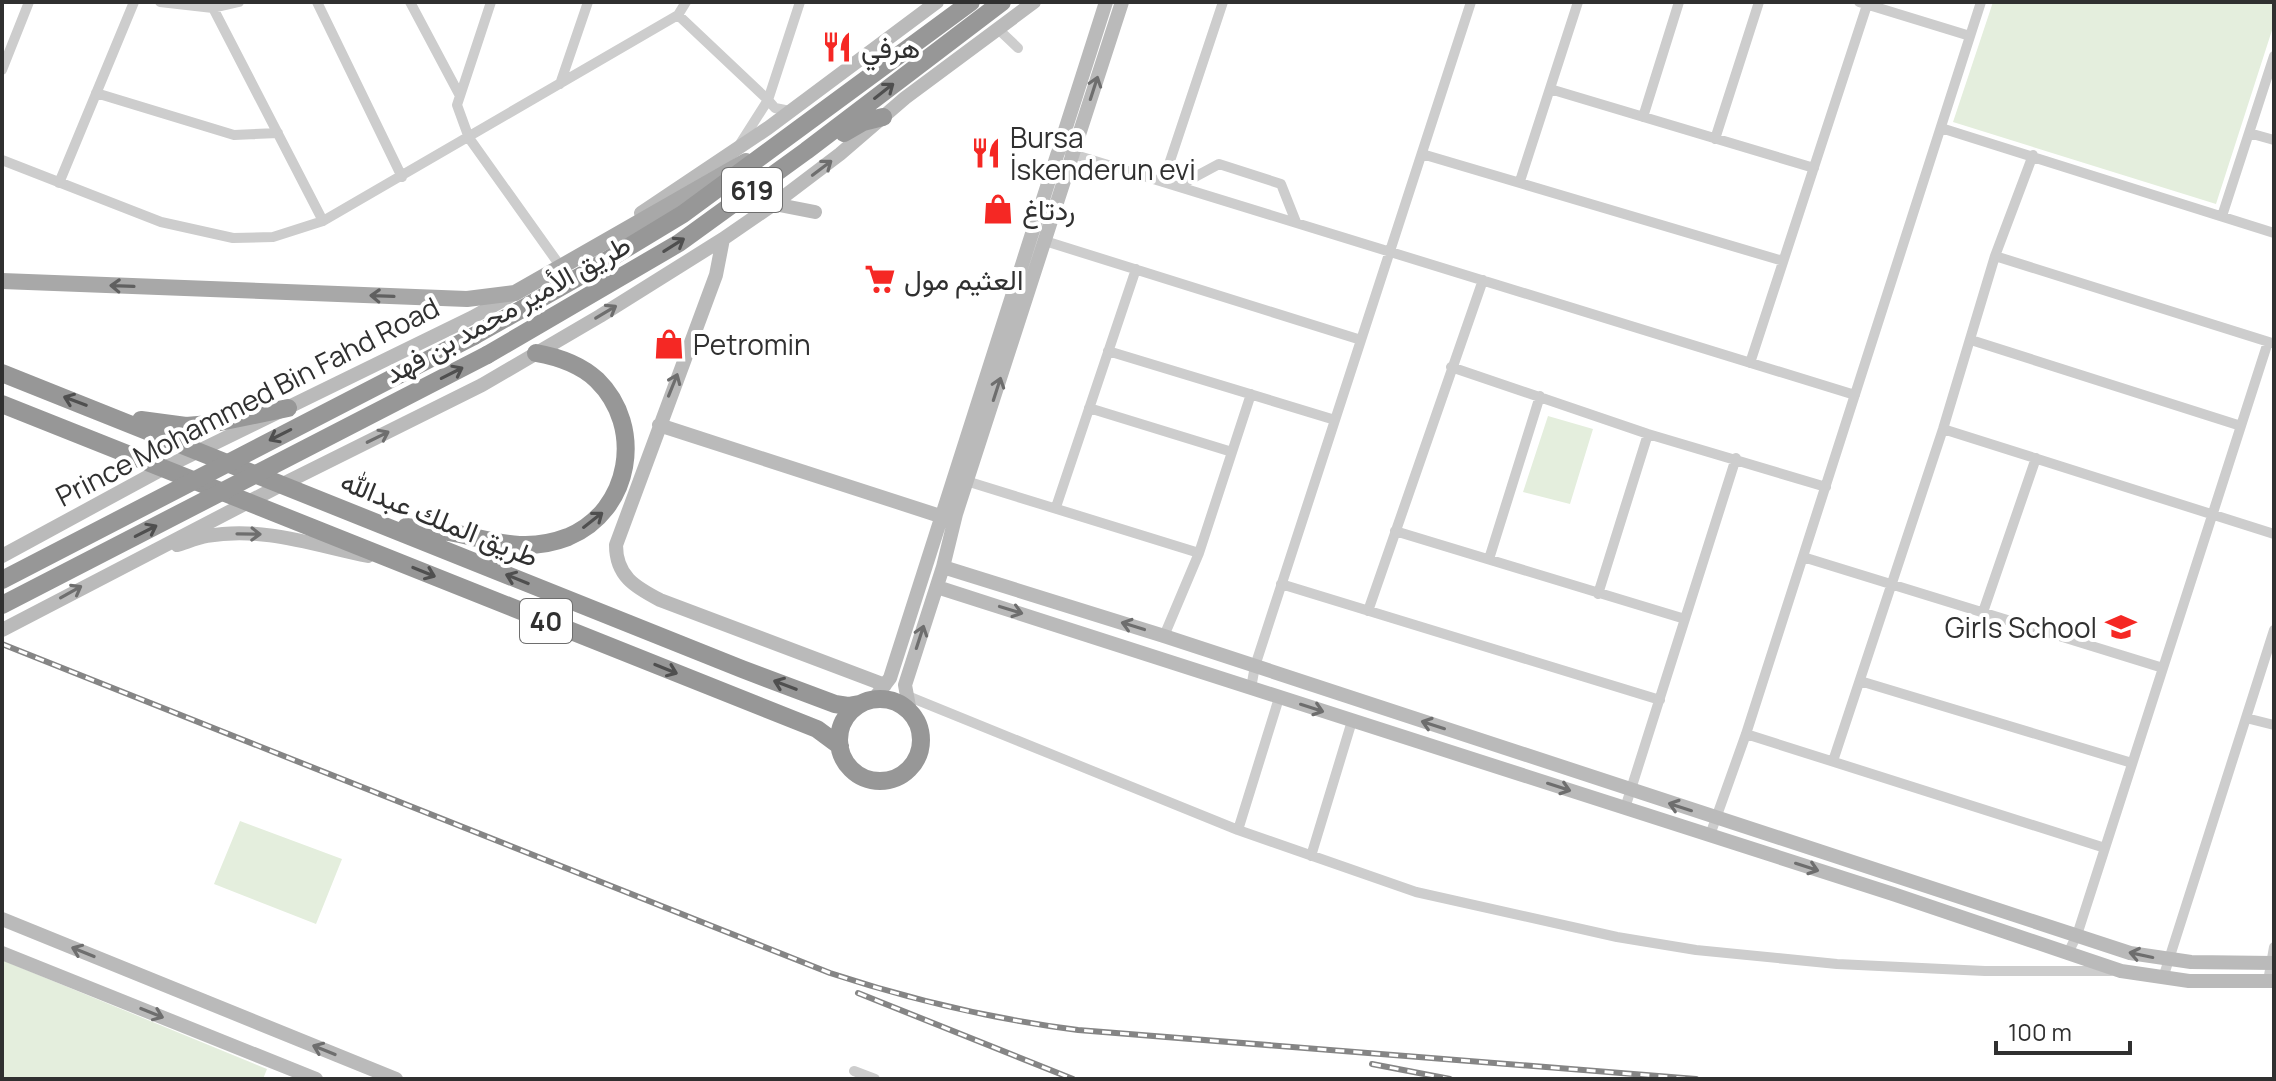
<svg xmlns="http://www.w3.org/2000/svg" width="2276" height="1081" font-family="Manrope,Vazirmatn,sans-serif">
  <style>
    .green { fill: #e4eedd }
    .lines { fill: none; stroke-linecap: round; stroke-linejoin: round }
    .street { stroke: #cdcdcd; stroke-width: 10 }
    .secondary { stroke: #bababa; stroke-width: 14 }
    .primary { stroke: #a8a8a8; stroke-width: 16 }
    .highway { stroke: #979797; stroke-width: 18 }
    .rail-casing { stroke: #858585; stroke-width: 6 }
    .rail { stroke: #fff; stroke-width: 3; stroke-dasharray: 9; stroke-linecap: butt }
    .highway-bridge { stroke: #979797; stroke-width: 18 }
    .oneway { stroke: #6e6e6e }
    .oneway2 { stroke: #4f4f4f }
    .oneway3 { stroke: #606060 }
    .labels { text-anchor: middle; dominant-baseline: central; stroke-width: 8; stroke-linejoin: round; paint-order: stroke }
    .shield { fill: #fff; stroke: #6e6e6e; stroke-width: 2 }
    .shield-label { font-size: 26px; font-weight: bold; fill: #303030 }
    .poi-label { font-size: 28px; fill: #303030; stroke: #fff; text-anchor: start }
    .street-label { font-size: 28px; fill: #303030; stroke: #fff }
  </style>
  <rect width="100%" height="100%" fill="#fff"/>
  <path class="green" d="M1993,2L2274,4V24L2216,204L1953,122Z
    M1548,416L1593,429L1570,504L1523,492Z
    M240,821L342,859L316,924L214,884Z
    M2,960L267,1069L263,1079H2Z"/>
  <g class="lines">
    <path class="street" d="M160,2L213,8L239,2
      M317,2L402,177
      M410,2L460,96
      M491,2L457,105L469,138L561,267
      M1859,2L1970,36
      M213,8L323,221
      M678,15L768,100L800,2
      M998,29L1018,48
      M2,70L29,2
      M560,84L588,2
      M1550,89L1814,168
      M96,93L234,135L278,133
      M1643,117L1679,2
      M1941,128L2274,233
      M2249,133L2274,140
      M1715,139L1759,2
      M740,144L768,100L775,108L790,111
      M1069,153L1855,395
      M1422,154L1783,261
      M2,160L161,222L233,238L273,237L323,221L678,15L686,2
      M1520,181L1578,2
      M1163,182L1223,2
      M59,183L134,2
      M1178,186L1219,164L1281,184L1296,222
      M2222,216L2274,56
      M1045,241L1361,340
      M1995,256L2272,343
      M1971,340L2241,426
      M1108,351L1335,420
      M1750,363L1867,5
      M1451,367L1648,434L1826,487
      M1089,408L1232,452
      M1943,429L2274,534
      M963,480L1199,553
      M1056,507L1136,269
      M1395,531L1685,619
      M1803,557L2163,668
      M1489,559L1540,396
      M1281,584L1660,700
      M1598,594L1648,434
      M1368,611L1483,280
      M1983,612L2036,458
      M1164,636L1199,553L1251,394
      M1860,681L2132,763
      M1251,688L1255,666L1471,2
      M905,695L1238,830L1416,892L1617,937L1696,950L1837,964L1985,971H2111
      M2246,718L2274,725
      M1746,734L2105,848
      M1833,761L1943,429L1995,256L2033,155
      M1625,808L1736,458
      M1238,830L1279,698
      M1710,835L1746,734L1981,2
      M1311,856L1352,721
      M2068,953L2077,935L2268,342
      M2163,978L2274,630
      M2268,981L2274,947
      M854,1071L875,1079"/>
    <path class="secondary" d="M774,204L815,212
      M641,213L768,128L937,2
      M723,239L716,275L616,545C616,576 635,587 660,600L885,685
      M659,425L940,516
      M177,545C187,542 197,538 207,536C262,526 314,545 368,556
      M2,556L164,468L473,317L512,295
      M943,567L1164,636L2130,953L2191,962L2274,963
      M937,587L1893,894L2121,971L2189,981H2274
      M2,630L281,485L482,385L600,316L723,239L774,204L840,154L905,98L1034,2
      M874,699L890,678L1106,2
      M910,712L905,685L943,567L956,514L1122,2
      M2,919L396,1079
      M2,953L316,1079"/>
    <path class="primary" d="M2,281L467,299L515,293L746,161"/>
    <path class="highway" d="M844,133L863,122L883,117
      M474,336L584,274L683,214L971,2
      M487,355L679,243L806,151L1002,2
      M2,373L742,669L835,704L848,706L859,704
      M2,404L817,729L840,746
      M141,420L186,426L210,424L288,408
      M406,527C420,529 435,530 449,532C492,540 524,554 568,537C631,511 645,427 597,380C580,364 559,357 536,353
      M839 740a41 41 0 1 1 82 0a41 41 0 1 1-82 0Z"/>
    <g class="rail-casing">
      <path id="rail" d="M2,644L830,973C912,1000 992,1019 1078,1030L1696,1079
        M858,993L1073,1079
        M1372,1064L1450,1079"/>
    </g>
    <use href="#rail" class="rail"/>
    <path class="highway-bridge" d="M2,580L474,336
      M2,605L487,355"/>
  </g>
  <defs><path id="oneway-shaft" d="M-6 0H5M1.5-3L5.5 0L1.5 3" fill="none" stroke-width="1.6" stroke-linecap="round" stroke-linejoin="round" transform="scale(2)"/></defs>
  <g class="oneway">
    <use href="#oneway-shaft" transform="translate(1094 88) rotate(-72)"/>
    <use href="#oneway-shaft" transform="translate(822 168) rotate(-37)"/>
    <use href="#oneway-shaft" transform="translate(606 312) rotate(-31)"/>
    <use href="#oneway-shaft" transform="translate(673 385) rotate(-68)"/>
    <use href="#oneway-shaft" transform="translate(997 389) rotate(-72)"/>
    <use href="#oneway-shaft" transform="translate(378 437) rotate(-26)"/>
    <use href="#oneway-shaft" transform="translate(249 534) rotate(1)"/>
    <use href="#oneway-shaft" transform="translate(71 592) rotate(-29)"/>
    <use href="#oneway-shaft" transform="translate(1011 610) rotate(17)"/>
    <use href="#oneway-shaft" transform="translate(1133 626) rotate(-163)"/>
    <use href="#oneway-shaft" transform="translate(920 637) rotate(-72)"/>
    <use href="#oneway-shaft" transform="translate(1312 708) rotate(18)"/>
    <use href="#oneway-shaft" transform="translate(1433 725) rotate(-162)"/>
    <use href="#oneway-shaft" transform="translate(1559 787) rotate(18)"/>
    <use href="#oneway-shaft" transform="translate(1680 807) rotate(-162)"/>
    <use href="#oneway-shaft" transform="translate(1807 867) rotate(18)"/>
    <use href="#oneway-shaft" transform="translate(83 952) rotate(-158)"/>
    <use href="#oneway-shaft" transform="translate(2141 955) rotate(-168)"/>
    <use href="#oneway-shaft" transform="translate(152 1013) rotate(22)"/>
    <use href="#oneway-shaft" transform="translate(324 1050) rotate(-158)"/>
  </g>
  <g class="oneway2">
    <use href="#oneway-shaft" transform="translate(884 91) rotate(-38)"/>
    <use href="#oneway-shaft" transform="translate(674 245) rotate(-32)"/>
    <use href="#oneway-shaft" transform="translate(452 373) rotate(-27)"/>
    <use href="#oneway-shaft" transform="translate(75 401) rotate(-159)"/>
    <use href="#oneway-shaft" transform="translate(280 435) rotate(153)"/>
    <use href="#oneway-shaft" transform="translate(593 520) rotate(-38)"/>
    <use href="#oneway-shaft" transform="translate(146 531) rotate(-27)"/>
    <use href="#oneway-shaft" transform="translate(424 572) rotate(22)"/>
    <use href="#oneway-shaft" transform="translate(517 579) rotate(-158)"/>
    <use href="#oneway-shaft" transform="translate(666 669) rotate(22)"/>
    <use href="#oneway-shaft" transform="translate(785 685) rotate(-159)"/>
  </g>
  <g class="oneway3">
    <use href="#oneway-shaft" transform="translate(122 286) rotate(-178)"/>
    <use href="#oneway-shaft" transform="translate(382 296) rotate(-178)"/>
  </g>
  <defs>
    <g id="restaurant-bare" transform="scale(2.4)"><path d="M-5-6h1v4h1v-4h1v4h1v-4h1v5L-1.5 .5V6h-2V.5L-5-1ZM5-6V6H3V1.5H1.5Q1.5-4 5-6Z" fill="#f52824" stroke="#fff" stroke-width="2.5" paint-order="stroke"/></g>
    <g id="shop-bare" transform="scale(2.4)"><path d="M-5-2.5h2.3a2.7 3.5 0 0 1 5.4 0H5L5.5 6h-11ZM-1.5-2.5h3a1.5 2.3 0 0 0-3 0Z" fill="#f52824" stroke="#fff" stroke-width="2.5" paint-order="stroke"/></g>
    <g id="supermarket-bare" transform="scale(2.4)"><path d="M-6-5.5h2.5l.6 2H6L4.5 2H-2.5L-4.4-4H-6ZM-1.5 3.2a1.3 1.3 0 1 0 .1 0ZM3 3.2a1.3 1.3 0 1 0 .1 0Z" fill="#f52824" stroke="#fff" stroke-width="2.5" paint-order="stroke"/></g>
    <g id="school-bare" transform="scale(2.4)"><path d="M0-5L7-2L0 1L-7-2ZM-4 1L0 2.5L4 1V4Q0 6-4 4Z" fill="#f52824" stroke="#fff" stroke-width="2.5" paint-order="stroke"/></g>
  </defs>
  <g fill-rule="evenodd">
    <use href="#restaurant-bare" x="837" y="47"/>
    <use href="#restaurant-bare" x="986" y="153"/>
    <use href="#shop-bare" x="998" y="209"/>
    <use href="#supermarket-bare" x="880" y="279"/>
    <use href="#shop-bare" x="669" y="344"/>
    <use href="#school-bare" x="2121" y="627"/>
  </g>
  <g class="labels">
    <g class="shield">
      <rect x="722" y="168" width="60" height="44" rx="6"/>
      <rect x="520" y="599" width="52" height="44" rx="6"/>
    </g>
    <g class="shield-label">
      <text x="752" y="190">619</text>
      <text x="546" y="621">40</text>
    </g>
    <g class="poi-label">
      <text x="861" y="47">هرفي</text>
      <text x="1010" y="137">Bursa<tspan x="1010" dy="32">İskenderun evi</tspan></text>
      <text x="1022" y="209">ردتاغ</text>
      <text x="904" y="279">العثيم مول</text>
      <text x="693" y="344">Petromin</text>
      <text x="2097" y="627" text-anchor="end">Girls School</text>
    </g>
    <g class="street-label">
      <text transform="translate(507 308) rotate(-29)">طريق الأمير محمد بن فهد</text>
      <text transform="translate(247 401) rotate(-27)">Prince Mohammed Bin Fahd Road</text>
      <text transform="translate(440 518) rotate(22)">طريق الملك عبدالله</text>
    </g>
  </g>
  <rect width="2276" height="1081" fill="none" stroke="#303030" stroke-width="8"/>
  <path d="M1996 1041v12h134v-12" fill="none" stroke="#303030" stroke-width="4"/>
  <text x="2008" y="1041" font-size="24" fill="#303030" stroke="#ffffff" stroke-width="6" paint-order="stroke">100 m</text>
</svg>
